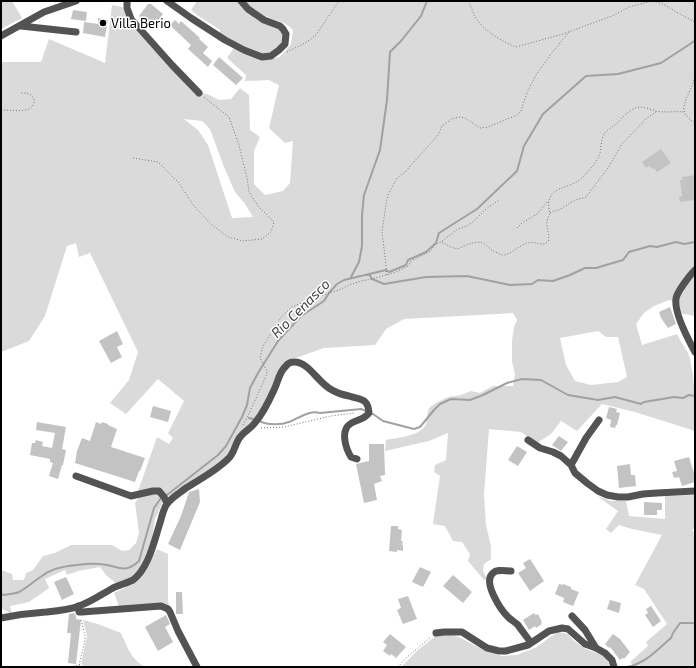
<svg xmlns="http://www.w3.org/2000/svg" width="696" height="668" font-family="'Exo 2',sans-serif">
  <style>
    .green { fill: #dadada; fill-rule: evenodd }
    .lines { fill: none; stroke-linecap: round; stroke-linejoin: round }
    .stream { stroke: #a1a1a1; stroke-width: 2 }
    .building { fill: #c3c3c3 }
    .path { stroke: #757575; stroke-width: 1; stroke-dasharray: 1 2; stroke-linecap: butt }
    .minor { stroke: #535353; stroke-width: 7 }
    .poi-dot { fill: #000; stroke: #fff; stroke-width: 1.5 }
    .labels { text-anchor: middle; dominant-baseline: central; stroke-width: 3; stroke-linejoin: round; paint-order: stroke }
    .poi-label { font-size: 13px; fill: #000; stroke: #fff; text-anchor: start }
    .water-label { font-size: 14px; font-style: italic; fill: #424242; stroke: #fff }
  </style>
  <rect width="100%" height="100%" fill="#fff"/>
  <path class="green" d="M1,1H12L22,18L1,29Z
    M197,1H239L279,29L284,34L283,43L271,54H260L219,34L220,30L197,15L191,10Z
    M245,1H695V316L679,313L678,302L669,300L654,306L644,313L636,324L642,345L677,334C680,341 685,347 688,353C696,377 695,406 695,431L635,412L602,404L577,431L561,421L551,434L537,443L521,432L489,429L484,495L486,525L491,546V559L484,564L483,571L487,579L484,580L468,561L470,554L462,542L453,541L445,526L433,524L440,476L434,472L435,465L446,460L448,433L429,441L385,451L386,440C396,438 422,436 426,424C427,419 427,413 429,408L436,403L448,397L461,395L471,391L480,393L493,386H513L515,374L512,362V341L514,327L517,320L513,313L404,319L386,329L375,345L324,348L290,360L257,418L232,448L225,458L214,467L177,492L167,497L164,494H137L157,437L169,444L173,438L168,433L184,401L158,379L126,414L110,403L129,380L138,352L90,253L79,257L76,243L67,246L45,316L29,341L1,352V62H41L49,39L105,63L112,5L122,7L134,28L192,91L207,94L219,100L231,99L240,88L249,95L250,130L260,137L254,151V184L265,195L283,191L290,183L293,141L285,143L269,128L279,85L269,80L245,81L246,75L227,58L234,48L260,60L271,59L280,57L291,44L293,30C285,21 278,22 268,17C260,14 250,7 245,1ZM184,119L202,121L210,129L224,167L235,192L245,204L253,217L232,218L208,145L198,130ZM598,331L606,337H618L627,377L618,382L591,385L575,381L566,365L560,338Z
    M158,493L163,502L155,519L152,538L144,563L140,570L131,578L117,584L106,575L100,567L78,571L67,575L65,570L45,579L49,588L29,602L10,606L12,614L1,608V570L12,574L13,580H24L26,573L33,570L43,556L55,553L71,545H112L122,551L129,550L136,543L139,533L135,503L139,497Z
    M695,495V528L692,530L695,534V663L693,667H635L630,662L648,646L646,642L667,624L644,589L635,585L662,535L632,529L619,525L611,533L606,529L618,511L597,496L611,501H626L629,516L665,519V496Z
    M157,549L168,554V601L170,608L120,609L114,593L133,584L147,569Z
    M83,620L98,624L121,633C127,646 131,660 145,667H86L81,664L87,636Z
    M559,632L568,634L574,641L586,649L600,654L607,658L610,667H401L418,650L437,635L447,634L459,637L487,652L502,656L517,655L537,647L550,637Z"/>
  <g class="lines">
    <path class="stream" d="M369,274L372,279L384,284L426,277L467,276L510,285L532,284L538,280L553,281L570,275L585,268H596L623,260L629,252L650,246L657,247L676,242L684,244L695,242
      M351,277L359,262L362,246V215L364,195L380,150L387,100L390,52L401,41L421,16L427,1
      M373,414L383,421L414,429L420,427L434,410L440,404L451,399L470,400L483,395L507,383L522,379L541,380L568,395L598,400L615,397L641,404L644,402L674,397L683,398L689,395L695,396
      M249,418L253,419
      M261,422C269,425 281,425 289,422C299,418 309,410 320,413L361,409L366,411
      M167,495L218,455L226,446L242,417L247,405L250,388L258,373L278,341L289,329L301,316L324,301L329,293L337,284L344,280L386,270L389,272L406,265L408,260L426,252L436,243L439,233L477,209L517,171L524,146L543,114L586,76L618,74L661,63L693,42L695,40
      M1,593L3,595C8,594 14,594 19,592C27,588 34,581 42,576C52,568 64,566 77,565C84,564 92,563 99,564C116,564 123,576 139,561L154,508L161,498
      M627,667C646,663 657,650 671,638L673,633L680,623H695"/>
  </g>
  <path class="building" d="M148,4H151L163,14L154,26L150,27L140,18L139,16Z
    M73,10L87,12L86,21L71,19Z
    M98,18L108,20L105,37L83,33L84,22L98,24Z
    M175,20L179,24L181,21L200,38L199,39L208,47L203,53L212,61L208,67L188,49L191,45L174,29L170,25Z
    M219,57L243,78L236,85L213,65Z
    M661,149L671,163L657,172L654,168L652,169L650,166L646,168L642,162Z
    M695,175V200L680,202L679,197L682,196L680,180H682V177Z
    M670,307L676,324L668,328L661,318L659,312Z
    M117,331L123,344L117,347L122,357L111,363L99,341Z
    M153,406L171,411L168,422L150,417Z
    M609,407L617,409L616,412L620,413L617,425H616L615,428L610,427L611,420L606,418Z
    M37,422L66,427L62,449L66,450L63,465H62L58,479L49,476L53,463L50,462V459L30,455L32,443H35L36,440L43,442L42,446L52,448L55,433L36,430Z
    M96,422L101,424L102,422L108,424V425L117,429L111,447L145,458L140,471H139L135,482L75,463L77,451L82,438L90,441Z
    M559,436L568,442L561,451L552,445Z
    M369,444H384L385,475L380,476L382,481L374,484L377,500L364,503L356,464L369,461Z
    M517,446L527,452L518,466L508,460Z
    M689,457L695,476V482L682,486L679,477L674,478L672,472L677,471L674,461Z
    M630,464L631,475H635L636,486L619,488L617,466Z
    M199,489L200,502L180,550L168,544L181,516L189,492Z
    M644,502L662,503V510H657V515H644Z
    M391,526H398V529L402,530L401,541H403L402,545H403V551L397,550V552L389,551Z
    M530,559L544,581L530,591L518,573L526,568L523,563Z
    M420,567L431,572L423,587L412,582Z
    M453,575L472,592L463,603L443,586Z
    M66,577L74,594L62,600L54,582Z
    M559,584L563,585V584L571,587V589L579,592L573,606L563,602L564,598L555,594Z
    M176,592H182L183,614H176Z
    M408,596L417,619L403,624L397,610L401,608L398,599Z
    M610,600L621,603L619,613L607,609Z
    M651,606L661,621L653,627L645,615L648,613L646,609Z
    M74,613L76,616V619L81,620L76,664L68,663L71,633H67L69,614Z
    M534,613L536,615L538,614L542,622H541L542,624L536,628L535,626L529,630L523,620Z
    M166,615L170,624L165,627L173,642L158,651L145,627Z
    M390,634L406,647L396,658L391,654L390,656L383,651L387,645L383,642Z
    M613,634L620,639L630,652L624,659L623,658L620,660L610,647L609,648L605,644Z"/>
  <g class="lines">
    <path class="path" d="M468,1C472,7 473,15 478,21C486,32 503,42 516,47L563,34L612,16L629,7L652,1
      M653,1L665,5L676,12L695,22
      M287,52L303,44L311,39L316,35L339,1
      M695,74C694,79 693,85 690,90C684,105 678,112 695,123
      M1,110C8,110 23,112 29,109C36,105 36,97 29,94C26,93 23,93 20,93
      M133,158L158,162L179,183L194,206L212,225L228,237L243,241L262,239L271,232L274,222L258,206L249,192L247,178L239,145L229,117L204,97
      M550,213L553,211L559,210L575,200L586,197L608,168L622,144L647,118L657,111
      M517,228L522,223L537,214L548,201
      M442,242L451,247L457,249C465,246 475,240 483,243C487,245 490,249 493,251C496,252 499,254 502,255C511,255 518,246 527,243C536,240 543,249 549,240C549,231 544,222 550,214C542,183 572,191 584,176C589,170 596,163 599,156C602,149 600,139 605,133C607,130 612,127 615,125C621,120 625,113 633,109C641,105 649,109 656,111C664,113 676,111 684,112
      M387,275L385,257L382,232L386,204L388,195L397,178L405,172L429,145L438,135L442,126L452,119L459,117L465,118L480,128L488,127L517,115L521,111L523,104L527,93L536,75L551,54L570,31
      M243,425L248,416L267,374V371L260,358L263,346L282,316L292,307L308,300L339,290L349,285L361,281L372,279L396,272L408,266L411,261L431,251L435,244L441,242L458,229L467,226L473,222L486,209L499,200
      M261,428L284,427L331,416L354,413
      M79,665L85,641V636L81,619
      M70,667L79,665L84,667
      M398,667L406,658L431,637"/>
    <path class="minor" d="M127,1V8L131,19L172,65L199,93
      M167,1L191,18L225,40L244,50L262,57L271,56L279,50L285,44L286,34L283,29L280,26L264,20L248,9L241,1
      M21,26L76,32
      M1,36L44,12L76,1
      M695,270C690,275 676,293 676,299C674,312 689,341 695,352
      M528,440L540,448L553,452L561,456L571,465L575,473L587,483L598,491L607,495L618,497H628L643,494L657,493L695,491
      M571,465L586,438L599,420
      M76,476L131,496L153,491H159L164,497L167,503
      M511,571C505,571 497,569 493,573C482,582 501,610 508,617C511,620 515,622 518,625C522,631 527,637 531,643
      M78,606L79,612H82L161,606L168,609L170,612L178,631L197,667
      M572,616L585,630L596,648
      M1,618C16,615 31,613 46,612C57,611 69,610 79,606C91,602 102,594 113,588C119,585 127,583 133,580C149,568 154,541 160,523C162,517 163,509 167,504C172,497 180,493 186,488C200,479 216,471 228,459C235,453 235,442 241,436C245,431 251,428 254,424C263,414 269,401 274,390C278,382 279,372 286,366C288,363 291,362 294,362C308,361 319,384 332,390C337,393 343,395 349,396C361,400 368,398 369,413C364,420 357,419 350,424C340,431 346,449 351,457L357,459
      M436,633L444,632H462L487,648L499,651H506L528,645L549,631L562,628L568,629L585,644L596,648L605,653L612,660L614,667"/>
  </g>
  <circle class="poi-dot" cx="103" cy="23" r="4"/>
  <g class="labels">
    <g class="poi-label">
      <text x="111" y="23">Villa Berio</text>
    </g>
    <g class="water-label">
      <text transform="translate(300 308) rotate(-45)">Rio Cenasco</text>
    </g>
  </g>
  <rect width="696" height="668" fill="none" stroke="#000000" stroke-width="4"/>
</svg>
